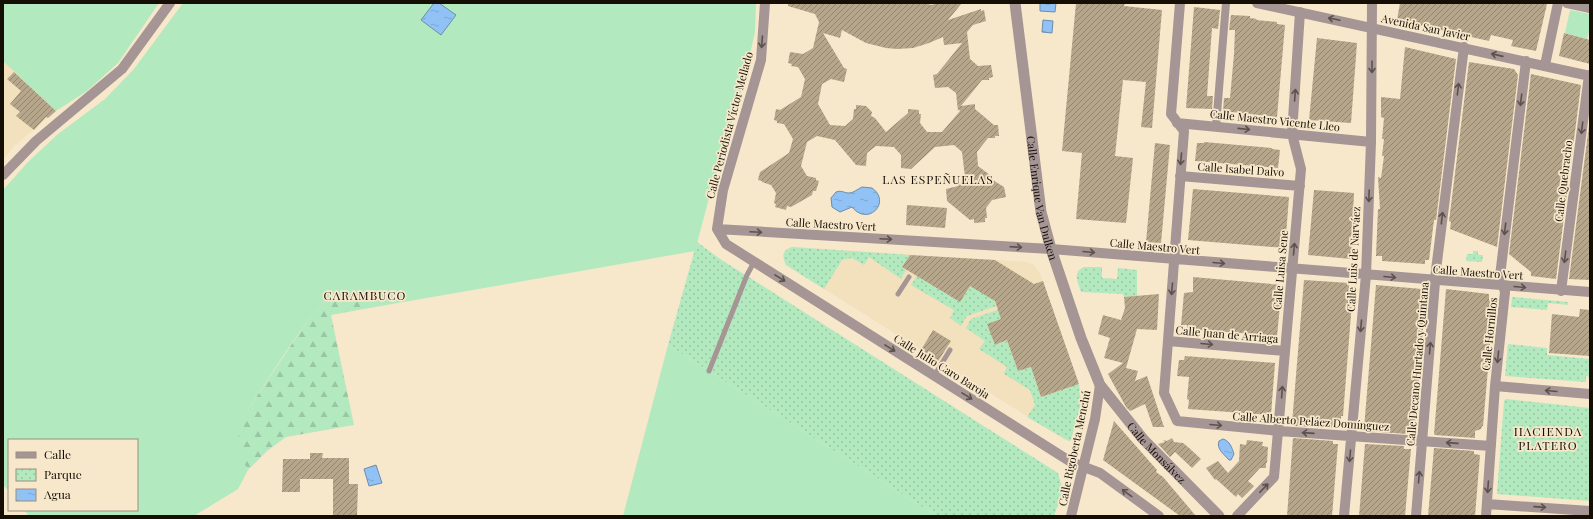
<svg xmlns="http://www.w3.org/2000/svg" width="1593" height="519" font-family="'Playfair Display',serif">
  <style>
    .built { fill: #f3e0bc }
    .grass { fill: #b3e9bf }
    .forest { fill: url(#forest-firs) }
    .park { fill: url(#park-dots) }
    .water { fill: url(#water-ripples); stroke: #6c8cad }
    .building { fill: url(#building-hatch); fill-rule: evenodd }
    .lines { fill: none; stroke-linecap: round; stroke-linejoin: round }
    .service { stroke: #a59594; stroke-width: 5 }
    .pedestrian { stroke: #a59594; stroke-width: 8 }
    .minor { stroke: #a59594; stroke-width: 10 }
    .tertiary { stroke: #a59594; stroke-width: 11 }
    .oneway { stroke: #5c524c }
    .labels { text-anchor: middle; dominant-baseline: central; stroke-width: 3.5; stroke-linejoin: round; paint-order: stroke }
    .street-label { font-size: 11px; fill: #140e05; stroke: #f7e7cb }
    .neighbourhood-label { font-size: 12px; letter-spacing: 1px; fill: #140e05; stroke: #f7e7cb }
  </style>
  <defs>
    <pattern id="forest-firs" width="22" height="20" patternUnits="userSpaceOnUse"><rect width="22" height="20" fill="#b3e9bf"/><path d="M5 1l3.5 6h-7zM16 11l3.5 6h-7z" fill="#99c7a3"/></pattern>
    <pattern id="park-dots" width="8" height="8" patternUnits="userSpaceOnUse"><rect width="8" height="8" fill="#b3e9bf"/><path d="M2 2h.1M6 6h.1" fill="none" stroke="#99c7a3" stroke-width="1.8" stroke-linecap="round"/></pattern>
    <pattern id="water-ripples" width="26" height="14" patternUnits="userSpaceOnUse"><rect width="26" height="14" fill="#91c2f5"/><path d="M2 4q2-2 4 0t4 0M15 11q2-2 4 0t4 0" fill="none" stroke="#7ca6d1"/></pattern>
    <pattern id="building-hatch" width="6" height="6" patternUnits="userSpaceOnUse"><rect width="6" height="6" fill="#b6a78c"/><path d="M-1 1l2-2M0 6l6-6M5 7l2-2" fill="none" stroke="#938670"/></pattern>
  </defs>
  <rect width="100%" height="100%" fill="#f7e7cb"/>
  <path class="built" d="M3,61L56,111L15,145L3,160Z
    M792,247L1027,262L1034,265L1040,274L1080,388L1081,404L1071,440L1069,441L1065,440L786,265L784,260L783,254L786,249Z"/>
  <path class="grass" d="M3,3H159L118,63L87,91L56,111L3,61Z
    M183,3H434L421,20L455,15L439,3H756L755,32L743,85L709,198L695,251L375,307L347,290L327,300L308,320L283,356L249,408L236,445L248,470L238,489L194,516H29L24,510H137V440H9V491L3,485V190L28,162L58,134L105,99L134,69Z
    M1570,10L1590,14V28L1587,39L1565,33Z
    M668,345L937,516H623Z"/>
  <path class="forest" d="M347,290L375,307L331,315L354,425L286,437L267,451L248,470L235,445L249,408L308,320L327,300Z"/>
  <path class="park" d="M697,242L720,259L1058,473L1063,491L1054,516H937L668,345Z
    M792,247L910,255L902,267L906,270L901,279L869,257L864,265L852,258L842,260L824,289L786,265C782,256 782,251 792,247Z
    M1473,251H1478V255H1483L1482,262L1466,261L1467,254H1473Z
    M1084,267H1102V278L1117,279L1118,268L1137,270V296L1124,297L1123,294L1081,292C1078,282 1072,272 1084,267Z
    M917,276L960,302L975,278L992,294L996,306L967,316L961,326L950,318L954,310L911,285Z
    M1512,297L1568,302V305L1548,303L1547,310L1511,307Z
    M1018,303L1022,312L987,324L995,345L1044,328L1011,351L1018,371L1055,359L1058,368L1034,377L1041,397L1079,384L1081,404L1071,440L1069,441L1027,417L1035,405L1030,390L1004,374L1007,367L979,349L985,341L966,328L971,319Z
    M1508,344L1547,348V355L1590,359V377L1586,376V382L1505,376Z
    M1506,399L1590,408V501L1497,494L1504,401Z"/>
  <path class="water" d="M434,3H439L456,15L441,35L421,20Z
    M1040,3H1056L1055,12L1040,11Z
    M1043,20L1053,21L1052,33L1042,32Z
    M862,187L872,188C892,202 868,227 852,207L840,212L832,207L831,198L836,192C842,190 844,193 849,193C853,193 858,189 862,187Z
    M1223,439C1230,441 1232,448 1234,454L1231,460H1229C1224,454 1216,449 1219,441Z
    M376,465L382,483L369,486L364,469Z"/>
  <path class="building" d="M788,3H926L931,5L938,3H962L948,20L981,9V11L984,10L986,21L973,25L967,32L970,59L978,66L991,65L993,77L989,78V80H982L961,106L975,104V109L994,125H998L999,136H995V138H988L977,152L978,166L990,175L988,177L1004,187L1006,197L992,200L986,208L987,218H985V222L974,223V219L970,220L947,201L946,189L958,186L965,177L962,152L954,145L935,147L911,169L901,168V155L894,147L876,146L867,153L866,166L856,165L835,140L817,136L807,142L801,166L807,176L816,178V180L819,181L816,191H813L812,195L791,207L787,206L786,210L775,207L776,204L774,203L776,193L771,185L762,182V181L758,180L760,172L789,153L793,139L784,124L777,123V121L774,120L776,109L780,110L801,97L805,79L798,67L791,66L792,64L788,63L790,52L803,54L813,48L819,22L815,14L788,6ZM842,30L866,43L886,48L897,49L913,48L929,43L943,37L944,45L962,43L937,74L933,75L935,88L948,87L956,93L958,111L959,109L960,111L942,132H927L920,123L921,114H919V110L908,109V113L886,132L875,118L871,116L872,112L866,106L856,105V109H854L853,119L845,126L830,125L818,104L822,84L831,79L844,82L847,69L844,68L823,33L840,38Z
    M1076,3H1125L1124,6L1162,10L1152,128L1141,127L1146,82L1123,80L1115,156L1133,158L1126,223L1076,219L1082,153L1062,151Z
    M1400,3H1540L1547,4L1536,51L1511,46L1513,40L1491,35L1489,41L1397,20Z
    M1194,7L1220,10L1218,29L1212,28L1207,96H1213L1212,109L1186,108Z
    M1231,15L1250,16V18L1257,19L1256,20L1277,22V24L1285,25L1277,117L1223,111L1224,98H1230L1234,54L1235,30H1229Z
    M1564,33L1590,40V64L1559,56Z
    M1317,38L1357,43L1351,123L1309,120Z
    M1405,47L1456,59L1436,220H1434L1429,260H1425V264L1382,261V256H1376L1378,209H1380L1378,177L1381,178L1384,156H1382L1384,139H1382L1384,118L1381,117V97L1400,99Z
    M1469,62L1514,69L1518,75L1497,247L1450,229L1451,222L1449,221Z
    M14,72L56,111L48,118L46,117L34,130L16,116L20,112L10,104L21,91L7,79Z
    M1531,74L1581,85L1556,279L1531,276V272L1509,254Z
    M1590,118V247L1589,258H1590V280L1569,279Z
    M1204,142L1272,148V149L1280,150L1278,168L1195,161L1197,143H1204Z
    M1155,143L1170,145L1161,243L1146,242Z
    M1193,189L1289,197L1285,248L1188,240Z
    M1314,190L1354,193L1351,259L1308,255Z
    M907,205L947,208L945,228L906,225Z
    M910,255L995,260L1034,284L1043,281L1079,384L1041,397L1031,367L1018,371L1007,340L995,345L987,324L1001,319L995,301L970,286L960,302L902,267Z
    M1193,277L1282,285L1277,336L1187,329V325H1181L1184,293L1193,292Z
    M1304,280L1349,283V288L1353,289L1343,416H1341V419L1338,418L1337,421H1335L1334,428L1294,426V423H1292Z
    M1376,285L1422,289L1421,293L1426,294L1415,424H1410L1407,434L1366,431V428H1364Z
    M1446,289L1489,294V300H1494L1483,426H1482L1481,429L1475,431V438L1435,435L1434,434Z
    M1159,294L1157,330L1137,329L1126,368L1138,371L1135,381L1147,376L1164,427H1153L1145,404L1130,411L1126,407L1108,374L1123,363L1104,358L1110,338L1098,334L1103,315L1121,320L1125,308L1124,297Z
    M1580,309L1590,310V356L1549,353L1552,314L1579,317Z
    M933,330L951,341L938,361L921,350Z
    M1185,356L1275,363L1271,415L1188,409L1189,400L1187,399L1189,377L1177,376L1179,360H1184Z
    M1114,421L1157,470L1156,472L1163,477L1196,516H1180L1103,460Z
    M1172,438L1174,442L1183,443L1188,447L1201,459L1192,468L1175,452L1170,457L1158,444L1165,442L1163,440L1167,441Z
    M1293,438L1333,441V444H1338L1332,516H1287Z
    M1247,440L1263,442L1262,446L1268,447L1267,463H1266V468H1260L1248,481L1254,486L1242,498L1238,494L1236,497L1216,479L1215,480L1206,468L1218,461L1228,473L1239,461L1240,444L1246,445Z
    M1365,444L1404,446V449H1411L1405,516H1359Z
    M1434,448L1474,451V454L1480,455L1475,516H1428Z
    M310,453H323L322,458H349V484H358L357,516H333V479H300V492H282L283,459H310Z"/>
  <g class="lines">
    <path class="service" d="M898,294L909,277
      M709,371L747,275L754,262
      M934,376L950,350"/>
    <path class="pedestrian" d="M1216,126L1226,3"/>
    <path class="minor" d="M1180,3L1171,114L1184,131L1164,393L1177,421L1279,431L1491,446
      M1257,3L1590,76
      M1567,3L1590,8
      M1545,65L1558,3
      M1177,123L1371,142
      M3,175L36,141L122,69L170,3
      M1180,176L1300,186
      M717,229L1051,249L1590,292
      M717,229L726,244L1071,462L1100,473L1159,516
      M717,229L723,190L761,60L765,3
      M1561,291L1589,75
      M1168,341L1285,351
      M1495,386L1590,394
      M1487,504L1590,511
      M1071,516L1095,419L1100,385
      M1237,516L1274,477L1301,169L1292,134L1300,12
      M1344,516L1366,275L1371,142L1372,3
      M1416,516L1436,270L1464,47
      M1486,516L1495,386L1505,292L1500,276L1526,61"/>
    <path class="tertiary" id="s1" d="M1015,3L1041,212L1051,249L1081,338L1100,385L1143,439L1219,516"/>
  </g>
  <defs><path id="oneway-shaft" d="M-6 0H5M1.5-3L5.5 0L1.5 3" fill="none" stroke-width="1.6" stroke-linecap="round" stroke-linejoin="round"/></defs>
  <g class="oneway">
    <use href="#oneway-shaft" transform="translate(1334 19) rotate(-168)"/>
    <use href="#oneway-shaft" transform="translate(762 42) rotate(94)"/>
    <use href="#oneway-shaft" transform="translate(1497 55) rotate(-167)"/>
    <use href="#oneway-shaft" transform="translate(1372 67) rotate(90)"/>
    <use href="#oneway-shaft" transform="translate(1458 89) rotate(-83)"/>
    <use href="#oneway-shaft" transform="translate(1295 95) rotate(-86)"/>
    <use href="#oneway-shaft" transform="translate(1521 100) rotate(97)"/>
    <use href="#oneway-shaft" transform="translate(1582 128) rotate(97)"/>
    <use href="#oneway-shaft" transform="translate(1244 129) rotate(6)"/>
    <use href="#oneway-shaft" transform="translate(1181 159) rotate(95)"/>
    <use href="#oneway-shaft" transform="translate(1369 196) rotate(92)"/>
    <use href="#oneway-shaft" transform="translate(1442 218) rotate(-83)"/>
    <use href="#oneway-shaft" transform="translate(1505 229) rotate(97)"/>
    <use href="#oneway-shaft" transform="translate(756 232) rotate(3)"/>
    <use href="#oneway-shaft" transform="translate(886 239) rotate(3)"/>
    <use href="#oneway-shaft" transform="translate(1016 247) rotate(3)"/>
    <use href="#oneway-shaft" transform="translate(1294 249) rotate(-85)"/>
    <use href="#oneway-shaft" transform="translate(1089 252) rotate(5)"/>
    <use href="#oneway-shaft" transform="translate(1565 257) rotate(97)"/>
    <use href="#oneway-shaft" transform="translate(1219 263) rotate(5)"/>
    <use href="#oneway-shaft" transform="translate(1390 277) rotate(5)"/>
    <use href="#oneway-shaft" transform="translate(780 278) rotate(32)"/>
    <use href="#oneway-shaft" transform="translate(1520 287) rotate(5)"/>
    <use href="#oneway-shaft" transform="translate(1172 289) rotate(95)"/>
    <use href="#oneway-shaft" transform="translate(1361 326) rotate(95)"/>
    <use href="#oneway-shaft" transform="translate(1207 344) rotate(5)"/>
    <use href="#oneway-shaft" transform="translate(890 348) rotate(32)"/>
    <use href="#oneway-shaft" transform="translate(1430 348) rotate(-85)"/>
    <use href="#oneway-shaft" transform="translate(1498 357) rotate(96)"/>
    <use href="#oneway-shaft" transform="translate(1551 391) rotate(-175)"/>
    <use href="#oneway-shaft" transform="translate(1282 392) rotate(-86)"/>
    <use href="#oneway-shaft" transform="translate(967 396) rotate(32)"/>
    <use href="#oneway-shaft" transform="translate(1216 425) rotate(5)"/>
    <use href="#oneway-shaft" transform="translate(1308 433) rotate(-176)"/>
    <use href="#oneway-shaft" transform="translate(1452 443) rotate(-176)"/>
    <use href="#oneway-shaft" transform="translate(1350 456) rotate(95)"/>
    <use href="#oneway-shaft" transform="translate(1419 477) rotate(-85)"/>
    <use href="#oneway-shaft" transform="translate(1488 487) rotate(94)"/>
    <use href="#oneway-shaft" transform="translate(1264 488) rotate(-46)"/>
    <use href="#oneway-shaft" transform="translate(1127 493) rotate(-144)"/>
    <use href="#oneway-shaft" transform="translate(1540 507) rotate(4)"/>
  </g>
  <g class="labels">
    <g class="street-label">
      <text transform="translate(1426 27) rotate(12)">Avenida San Javier</text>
      <text transform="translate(1275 120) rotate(6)">Calle Maestro Vicente Lleo</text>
      <text transform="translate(729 125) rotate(-75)">Calle Periodista Víctor Mellado</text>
      <text transform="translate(1241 169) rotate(4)">Calle Isabel Dalvo</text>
      <text transform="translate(1563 181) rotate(-83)">Calle Quebracho</text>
      <text stroke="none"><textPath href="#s1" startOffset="197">Calle Enrique Van Dulken</textPath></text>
      <text transform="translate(831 224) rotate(3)">Calle Maestro Vert</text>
      <text transform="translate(1155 246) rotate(5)">Calle Maestro Vert</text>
      <text transform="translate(1353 259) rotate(-87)">Calle Luis de Narváez</text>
      <text transform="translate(1280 270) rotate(-85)">Calle Luisa Sene</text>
      <text transform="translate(1478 272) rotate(4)">Calle Maestro Vert</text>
      <text transform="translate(1227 334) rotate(5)">Calle Juan de Arriaga</text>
      <text transform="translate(1489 334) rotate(-84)">Calle Hornillos</text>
      <text transform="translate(1417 364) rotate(-85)">Calle Decano Hurtado y Quintana</text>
      <text transform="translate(942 366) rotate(32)">Calle Julio Caro Baroja</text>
      <text transform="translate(1311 421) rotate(4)">Calle Alberto Peláez Domínguez</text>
      <text transform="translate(1074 448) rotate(-78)">Calle Rigoberta Menchú</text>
      <text stroke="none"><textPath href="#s1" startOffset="482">Calle Monsálvez</textPath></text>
    </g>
    <g class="neighbourhood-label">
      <text x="938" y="179">LAS ESPEÑUELAS</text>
      <text x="365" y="295">CARAMBUCO</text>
      <text x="1548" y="431">HACIENDA<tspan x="1548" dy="14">PLATERO</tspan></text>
    </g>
  </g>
  <rect width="1593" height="519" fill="none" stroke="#140e05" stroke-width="8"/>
  <rect x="8" y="439" width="130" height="72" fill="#f7e7cb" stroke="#9c907c"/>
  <rect x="16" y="452" width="20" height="6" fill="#a59594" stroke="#9c907c"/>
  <text x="44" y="459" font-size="12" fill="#140e05">Calle</text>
  <rect x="16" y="469" width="20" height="12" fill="url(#park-dots)" stroke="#9c907c"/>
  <text x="44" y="479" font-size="12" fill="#140e05">Parque</text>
  <rect x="16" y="489" width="20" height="12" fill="url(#water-ripples)" stroke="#9c907c"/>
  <text x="44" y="499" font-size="12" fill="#140e05">Agua</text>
</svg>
